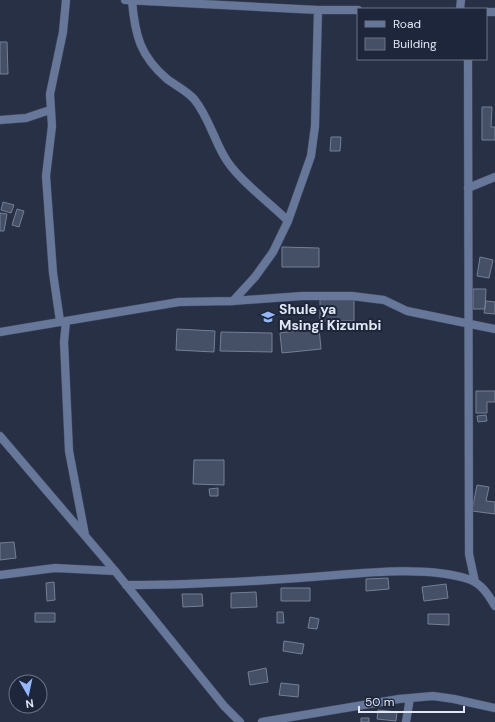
<svg xmlns="http://www.w3.org/2000/svg" width="495" height="722" font-family="'DM Sans',sans-serif">
  <style>
    .building { fill: #454f65; stroke: #747f97 }
    .lines { fill: none; stroke-linecap: round; stroke-linejoin: round }
    .street-casing { stroke: #454d60; stroke-width: 9 }
    .street { stroke: #66779a; stroke-width: 8 }
    .labels { text-anchor: middle; dominant-baseline: central; stroke-width: 4; stroke-linejoin: round; paint-order: stroke }
    .poi-label { font-size: 14px; font-weight: bold; fill: #e1e7f5; stroke: #1d263a; text-anchor: start }
  </style>
  <rect width="100%" height="100%" fill="#273044"/>
  <path class="building" d="M0,42H7L8,74H0Z
    M482,107H492L491,127H495V140H482Z
    M331,137H341L340,151H330Z
    M3,202L14,205L11,213L1,210Z
    M17,209L24,211L19,227L12,225Z
    M0,213L7,214L4,231H0Z
    M282,247L319,248V267H282Z
    M480,257L493,260L489,278L477,276Z
    M473,289H486L485,309H473Z
    M320,300H354V321H320Z
    M486,301L495,302V314L484,313Z
    M319,328L321,349L282,353L280,333Z
    M177,329L215,331L214,352L176,350Z
    M221,332L272,333V352L220,351Z
    M476,391H495V402H487V413H476Z
    M486,415L487,421L478,422L477,416Z
    M194,460H224V485L193,484Z
    M477,485L489,487L486,501L495,502V514L472,511Z
    M218,488V496H210L209,489Z
    M14,542L16,558L0,560V543Z
    M388,578L389,589L366,591V579Z
    M54,582L55,600L47,601L46,583Z
    M446,584L448,598L424,601L422,587Z
    M281,588H310V601H281Z
    M256,592L257,607L231,608V593Z
    M182,594H202L203,606L183,607Z
    M277,612H283L284,623H277Z
    M35,613H55V622H35Z
    M428,614H449V625L428,624Z
    M310,617L319,619L317,629L308,628Z
    M284,641L304,644L302,654L283,651Z
    M266,668L268,682L250,685L248,672Z
    M281,683L299,685L298,697L279,695Z
    M378,710L397,712L396,721L377,719Z
    M361,718H369V722H361Z"/>
  <g class="lines">
    <g class="street-casing">
      <path id="street" d="M125,0L318,10H358
        M132,1C135,35 140,56 167,79C175,85 187,91 194,99C208,116 213,137 224,156C235,177 270,203 288,221
        M460,9L461,0
        M486,12H495
        M468,59L469,554L475,582
        M0,120L26,118L50,110
        M468,188L495,177
        M233,301L255,277L273,252L288,221L311,156L315,126L318,10
        M60,321L53,273L46,176L52,126L50,94L63,32L66,0
        M66,321L64,342L69,451L85,535
        M0,332L179,302L233,301L302,296H352L384,300L407,311L495,329
        M0,436L115,571L224,706L240,722
        M0,575L55,568L115,571
        M126,585C184,585 242,582 299,578C348,575 421,564 468,579C481,583 488,594 495,606
        M262,722L399,699L433,696L454,699L495,708
        M406,722L410,698"/>
    </g>
    <use href="#street" class="street"/>
  </g>
  <defs>
    <g id="school-bare" transform="scale(1.08)"><path d="M0-5L7-2L0 1L-7-2ZM-4 1L0 2.5L4 1V4Q0 6-4 4Z" fill="#96b6fd" stroke="#1d263a" stroke-width="2.5" paint-order="stroke"/></g>
  </defs>
  <g fill-rule="evenodd">
    <use href="#school-bare" x="268" y="317"/>
  </g>
  <g class="labels">
    <g class="poi-label">
      <text x="279" y="309">Shule ya<tspan x="279" dy="16">Msingi Kizumbi</tspan></text>
    </g>
  </g>
  <rect x="357" y="8" width="130" height="52" fill="#1d263a" stroke="#6b7385"/>
  <rect x="365" y="21" width="20" height="6" fill="#66779a" stroke="#6b7385"/>
  <text x="393" y="28" font-size="12" fill="#e1e7f5">Road</text>
  <rect x="365" y="38" width="20" height="12" fill="#454f65" stroke="#6b7385"/>
  <text x="393" y="48" font-size="12" fill="#e1e7f5">Building</text>
  <g transform="translate(28 694) rotate(171)"><circle r="19" fill="#1d263a" stroke="#6b7385"/>
  <path d="M0-3L7 15L0 10L-7 15Z" fill="#96b6fd"/>
  <text y="-6" font-size="11" font-weight="bold" text-anchor="middle" fill="#e1e7f5">N</text>
  </g>
  <path d="M359 706v6h105v-6" fill="none" stroke="#e1e7f5" stroke-width="2"/>
  <text x="365" y="706" font-size="12" fill="#e1e7f5" stroke="#1d263a" stroke-width="3" paint-order="stroke">50 m</text>
</svg>
